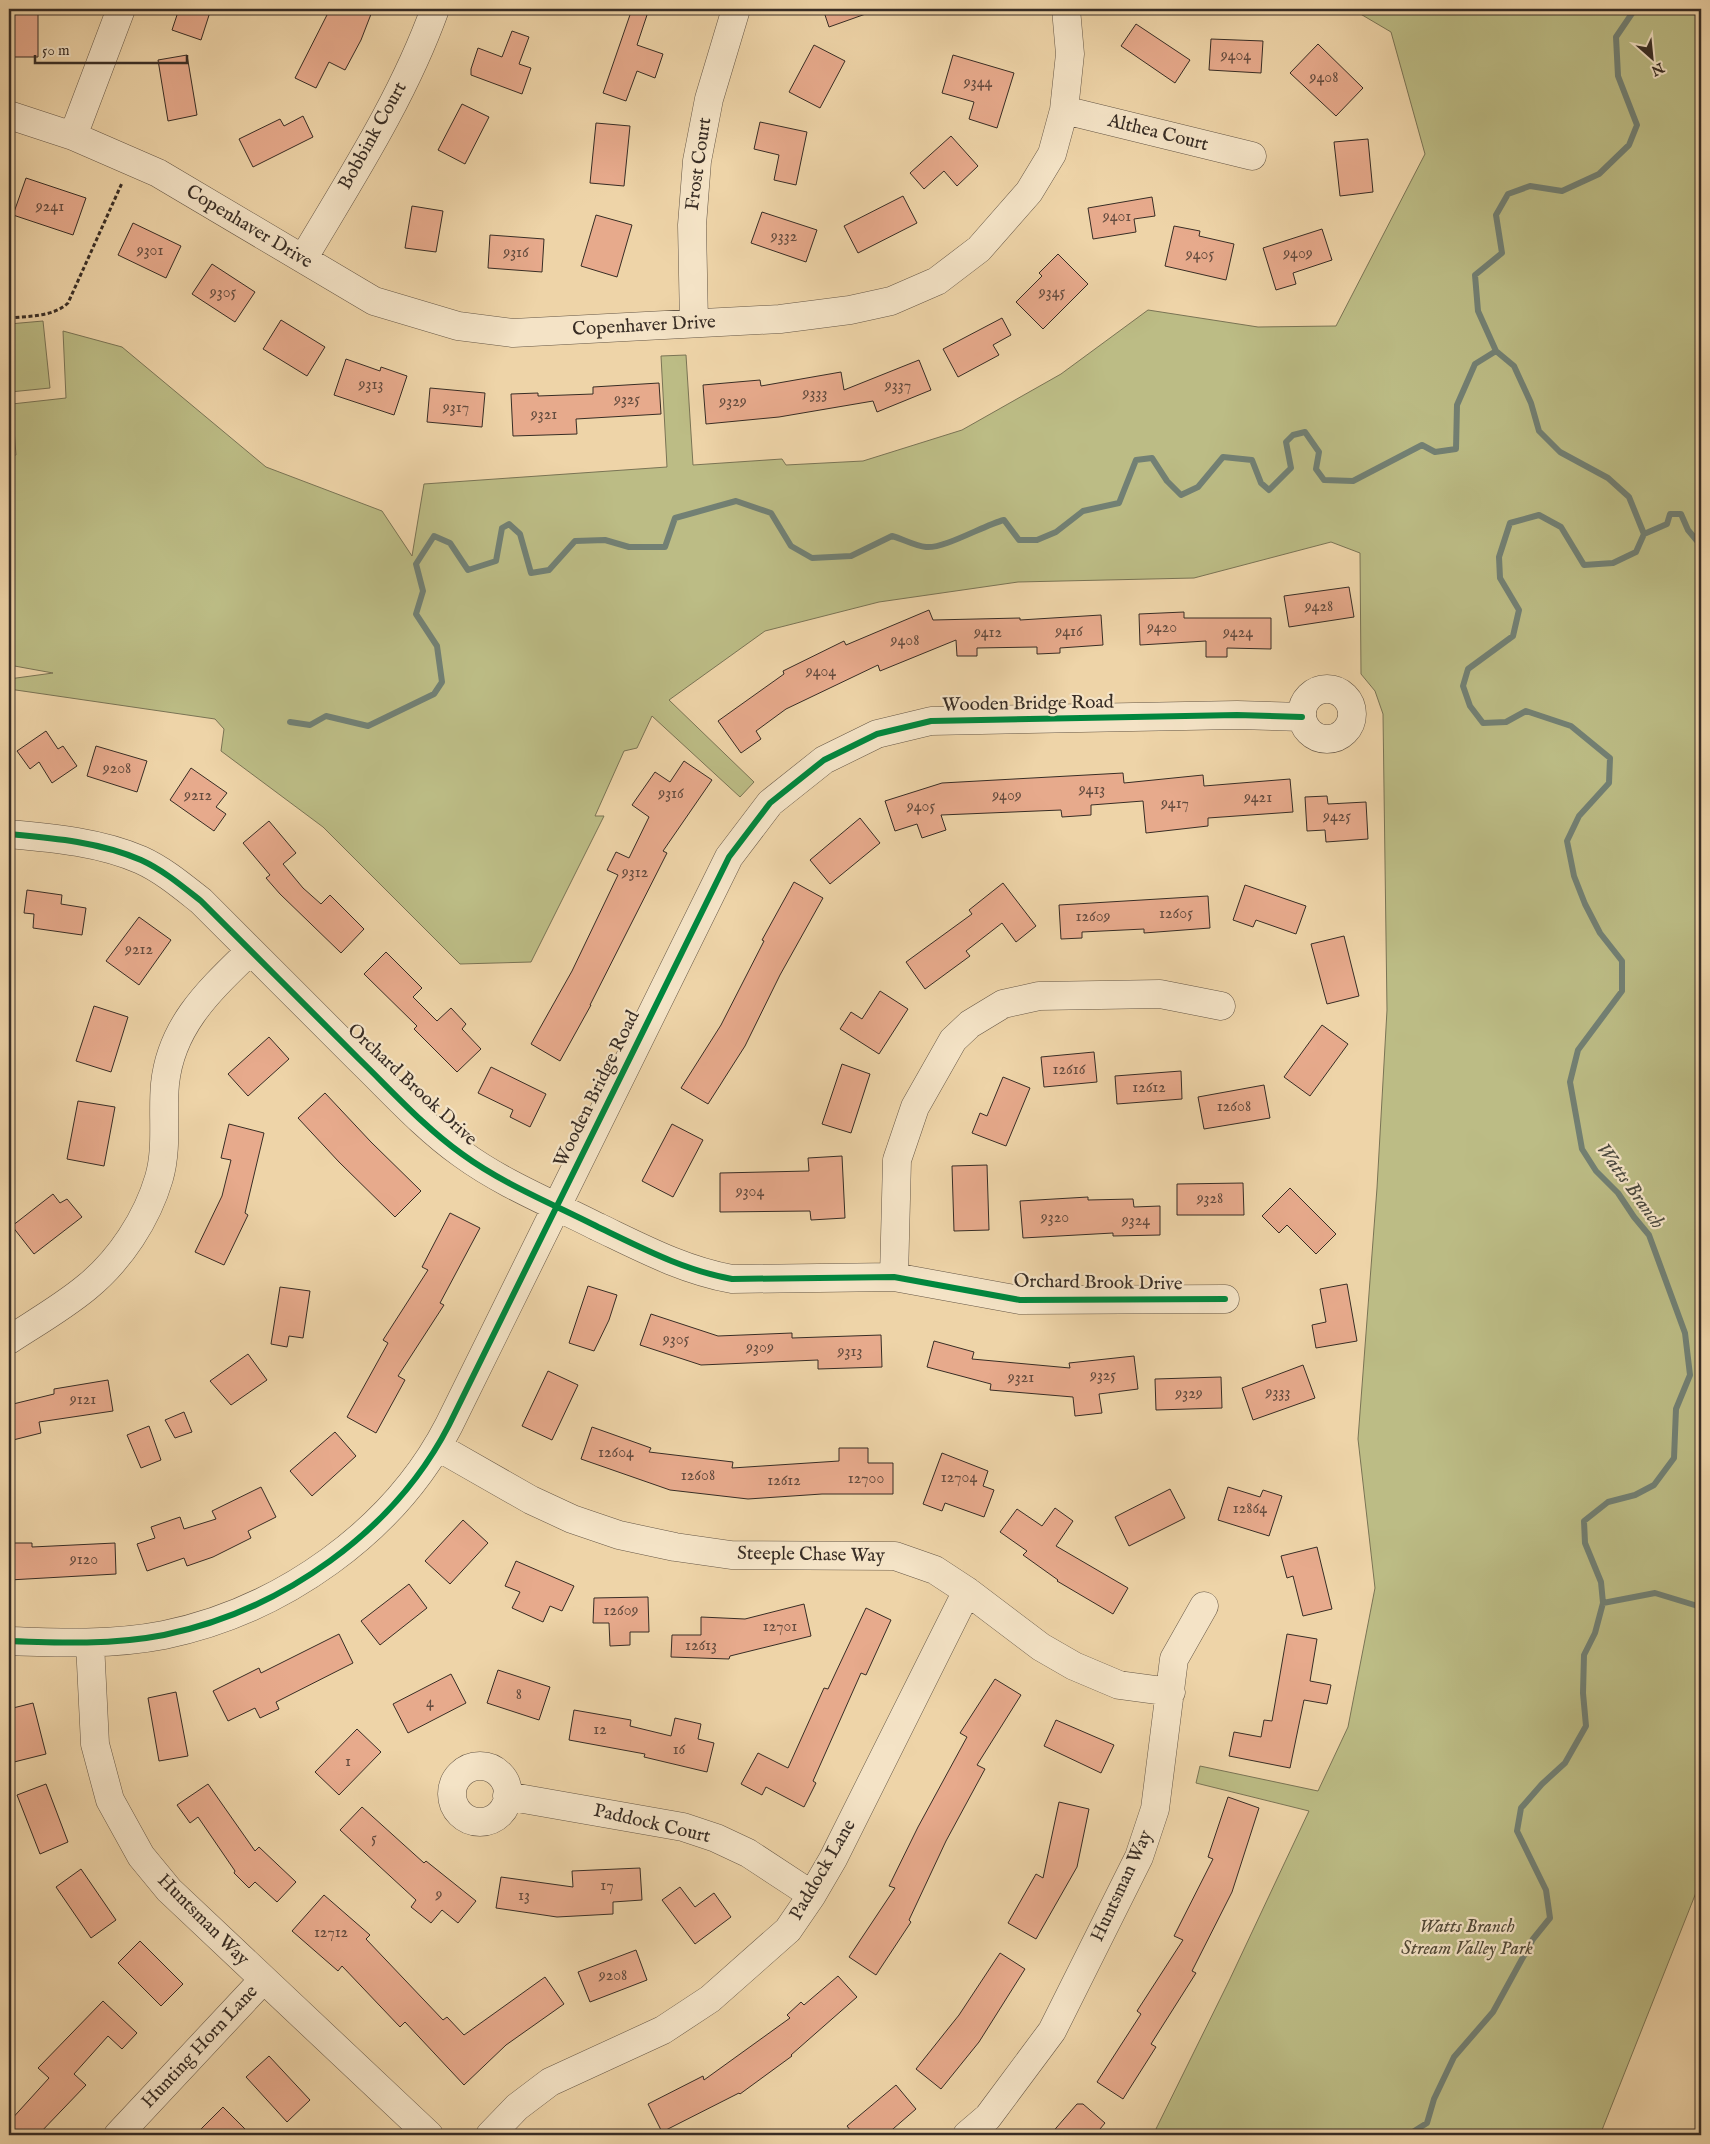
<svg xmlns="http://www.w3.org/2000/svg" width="1710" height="2144" font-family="'IM FELL English',serif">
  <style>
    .green { fill: #bcbc85; stroke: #7a7455 }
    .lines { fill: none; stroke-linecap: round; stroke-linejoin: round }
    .stream { stroke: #728074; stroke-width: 6 }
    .building { fill: #e7aa8c; stroke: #382d25 }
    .minor-casing { stroke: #665746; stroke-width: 29 }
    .path { stroke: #382d25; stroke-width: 3; stroke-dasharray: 4 2.5; stroke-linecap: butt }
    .minor { stroke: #f4e3c6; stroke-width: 28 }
    .cycleway-casing { stroke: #f4e3c6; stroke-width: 9 }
    .cycleway { stroke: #00873e; stroke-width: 6 }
    .labels { text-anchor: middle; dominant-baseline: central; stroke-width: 4.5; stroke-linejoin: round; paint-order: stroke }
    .number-label { font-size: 16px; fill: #644c3f }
    .street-label { font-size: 19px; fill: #382d25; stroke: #f4e3c6 }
    .park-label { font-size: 19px; font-style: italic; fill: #524a38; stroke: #f4e3c6 }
    .water-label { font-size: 20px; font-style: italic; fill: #4b493f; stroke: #f4e3c6 }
  </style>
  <rect width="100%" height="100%" fill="#eed4a8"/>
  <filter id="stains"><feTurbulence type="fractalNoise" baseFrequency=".004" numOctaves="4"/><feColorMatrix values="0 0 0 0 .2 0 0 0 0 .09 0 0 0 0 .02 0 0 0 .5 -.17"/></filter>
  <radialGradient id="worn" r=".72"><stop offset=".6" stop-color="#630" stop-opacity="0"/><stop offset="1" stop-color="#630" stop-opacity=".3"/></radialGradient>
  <path class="green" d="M1352,9H1701V1553L1698,1561L1701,1562V1880L1600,2135H1153L1229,1981L1309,1811L1196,1783L1200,1766L1318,1791L1348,1727L1375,1588L1358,1439L1377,1188L1387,1010L1383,714L1375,691L1361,674L1360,553L1331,542L1194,578L1018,582L879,602L765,631L669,700L754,782L740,797L652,716L637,748L624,751L595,816H604L531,962L460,964L323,827L221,751L224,729L215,719L9,689V679L53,673L9,665V456L16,455L12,404L66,398L63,331L122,347L266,467L382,511L412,556L424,484L667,467L661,356L686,355L693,465L782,459L786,465L863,461L962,430L1061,374L1148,310L1258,327L1336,326L1425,154L1391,32Z
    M43,321L50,388L10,392L9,324Z"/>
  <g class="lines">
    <path class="stream" d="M1644,534L1667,524L1670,514H1681L1688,530L1698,542L1701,541
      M290,722L310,725L326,716L368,726L434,694L442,682L437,646L416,614L423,591L416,564L434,536L450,543L468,570L496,561L502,528L509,524L520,534L531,573L549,570L575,541L605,540L629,547H665L675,518L736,501L771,513L791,546L812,558L851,556L892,536C903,539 915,546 926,547C944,549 984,525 1004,520L1019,540H1037L1056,532L1083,511L1119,503L1136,460L1152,458L1167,481L1181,495L1198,487L1223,457L1252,460L1261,483L1269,490L1291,468L1286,442L1293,435L1305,432L1319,452L1316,469L1324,480L1353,481L1422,445L1435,452L1456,449L1457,405L1475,364L1496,351
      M1603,1603L1655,1593L1701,1607
      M1408,2135L1427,2123L1434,2099L1454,2057L1493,2012L1533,1939L1550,1918L1546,1890L1517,1831L1521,1808L1542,1784L1565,1763L1586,1726L1583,1693L1584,1655L1595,1633L1603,1603L1601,1582L1585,1543L1584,1521L1608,1502L1635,1495L1654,1485L1674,1458L1676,1409L1690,1375L1685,1333L1649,1235L1634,1217L1618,1193L1596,1171L1582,1149L1570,1082L1578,1050L1622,991V961L1600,933L1585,904L1574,876L1567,841L1579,816L1609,783L1610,758L1571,726L1526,711L1506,722L1483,723L1470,706L1463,686L1468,669L1513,636L1519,610L1500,578L1499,557L1510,523L1539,515L1561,527L1584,565L1613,563L1636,552L1644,534L1629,497L1608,478L1560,452L1539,431L1531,403L1514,366L1496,351L1478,311L1475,275L1502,253L1496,215L1508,194L1530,186L1562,191L1599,174L1629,145L1637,125L1618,76L1616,37L1635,9"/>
  </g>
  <path class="building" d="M9,9H38V57H9Z
    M179,9H211L201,40L172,30Z
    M330,9H373L361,40L345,70L329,62L316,88L295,78Z
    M632,9H649L637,45L663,54L655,78L637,71L626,101L603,93Z
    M823,9H874V11L829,27Z
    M1136,24L1190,60L1175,83L1121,46Z
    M512,31L529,37L519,64L531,68L522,94L471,75V69L478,48L502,57Z
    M1211,39L1263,41L1261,73L1209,70Z
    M1318,44L1363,88L1336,116L1290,73Z
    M814,45L845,61L820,108L789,92Z
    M187,55L197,115L168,121L158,60Z
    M953,55L1014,73L997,128L969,119L974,102L942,93Z
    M462,104L489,117L465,164L438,150Z
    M303,116L313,137L253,167L239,139L280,119L284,126Z
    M760,122L807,132L796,185L774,180L779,155L754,149Z
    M596,123L630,126L624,186L590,183Z
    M951,136L978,166L957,186L944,171L924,189L910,173Z
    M1368,139L1373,192L1340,196L1334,142Z
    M26,178L86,198L73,235L13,215Z
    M903,196L917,223L858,253L844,226Z
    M1152,197L1155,216L1134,219L1136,232L1093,239L1088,208Z
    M412,206L443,211L436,252L405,248Z
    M762,212L817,230L806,262L751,243Z
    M596,215L632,225L617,277L581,266Z
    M133,223L181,246L166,278L118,255Z
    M1174,226L1200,231L1199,236L1234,244L1226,280L1165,266Z
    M1322,229L1332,260L1293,273L1296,284L1276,290L1263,248Z
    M490,235L544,239L542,272L488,268Z
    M1058,254L1088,284L1043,329L1016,302L1042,276L1039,273Z
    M212,264L255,292L235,322L192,294Z
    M1002,318L1011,335L993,345L999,355L958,377L943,349Z
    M281,320L325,347L307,376L263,349Z
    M346,359L380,371L381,367L407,376L394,415L334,395Z
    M919,360L931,390L877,412L873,401L779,417L706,424L703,385L760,380L761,386L841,372L844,390Z
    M659,383L661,414L576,419L577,434L513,436L511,394L538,393V396L593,394V387Z
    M430,388L485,393L482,427L427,422Z
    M1349,587L1354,617L1289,627L1284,596Z
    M929,610L933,620L1020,618V620L1101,615L1103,645L1060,648V653L1037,654V647L977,648V656H957L956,640L880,671L878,665L786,709L756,731L761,739L741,753L718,721L784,674L783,671L844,641L846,645Z
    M1184,612V618H1271V649L1227,648V657H1206V641L1140,645L1139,614Z
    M46,731L58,749L63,746L77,766L52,783L39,762L30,769L17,751Z
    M96,746L147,761L137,792L87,776Z
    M684,761L712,780L663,851L667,853L590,1005H591L560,1061L531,1044L572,971L618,875L607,870L616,852L629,858L649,817L632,805L655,772L670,782Z
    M191,768L227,793L216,807L226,814L214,831L170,800Z
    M1123,773L1124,783L1203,775L1204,786L1290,779L1293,812L1208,818V826L1146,833L1143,801L1091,805V815L1062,817L1061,810L941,815L946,830L922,838L917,824L895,831L885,801L942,783Z
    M1327,796L1328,804L1366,802L1368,839L1326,842L1325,830L1307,831L1305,797Z
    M860,818L880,843L830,884L810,860Z
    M269,821L296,853L283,864L303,888L321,904L330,895L364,929L341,953L280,894L266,878L270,875L243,843Z
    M794,882L823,898L780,975L745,1046L708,1104L681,1088L721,1025L764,941L762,940Z
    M1003,883L1036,926L1016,942L1002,923L966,951L970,956L925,989L906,962L972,914L969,910Z
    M1245,885L1306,906L1296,934L1256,920L1253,927L1233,920Z
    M27,890L62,895L61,904L86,908L82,935L33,928L34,914L24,913Z
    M1208,896L1210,928L1144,933V929L1082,932V938L1061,939L1059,905Z
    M139,917L171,940L139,985L106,961Z
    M1344,936L1359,996L1327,1004L1311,944Z
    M386,952L422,988L413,997L437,1021L451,1008L466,1024L462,1029L481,1049L457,1072L414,1029L417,1026L364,974Z
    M880,991L908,1009L879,1054L840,1029L851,1012L862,1019Z
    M94,1006L128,1017L111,1072L76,1061Z
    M1322,1025L1348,1044L1310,1096L1284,1077Z
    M269,1037L289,1059L248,1096L228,1074Z
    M1094,1052L1097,1082L1044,1087L1041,1057Z
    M842,1064L870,1074L851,1133L822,1124Z
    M491,1067L546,1094L530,1127L510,1117L513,1110L478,1093Z
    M1181,1071L1182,1099L1117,1104L1115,1076Z
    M1003,1077L1030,1088L1006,1146L972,1133L980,1113L987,1116Z
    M1264,1085L1270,1118L1204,1129L1198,1097Z
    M325,1093L371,1142L421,1191L395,1217L339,1162L298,1118Z
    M78,1101L115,1107L104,1166L67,1159Z
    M229,1124L264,1133L245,1213L248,1215L224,1265L195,1252L222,1196L231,1160L221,1158Z
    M672,1124L703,1140L673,1197L642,1181Z
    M842,1156L845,1218L811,1220L810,1211L720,1212V1173L809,1171L808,1158Z
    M987,1165L989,1230L954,1231L952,1166Z
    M1243,1183L1244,1215H1177V1184Z
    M1290,1188L1336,1234L1316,1254L1287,1225L1279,1233L1262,1216Z
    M53,1194L60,1203L67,1199L82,1217L34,1254L12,1226Z
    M1088,1197V1200L1133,1199L1134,1207L1160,1206V1235L1113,1236V1233L1023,1238L1020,1201Z
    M450,1213L480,1228L440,1303L444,1305L398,1376L405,1380L376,1433L347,1417L388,1343L383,1340L428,1270L422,1267Z
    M1347,1284L1357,1341L1316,1348L1312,1325L1326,1322L1320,1289Z
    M588,1286L617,1295L609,1320L594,1351L569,1343Z
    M280,1287L310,1291L303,1338L289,1336L287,1347L271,1344Z
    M651,1314L718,1336L792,1333V1338L881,1335L882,1367L818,1369V1360L701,1365L640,1345Z
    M934,1341L974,1352L972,1359L1070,1368L1069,1363L1134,1356L1138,1389L1099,1394L1102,1413L1075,1416L1073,1397L990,1390L991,1384L927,1367Z
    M248,1354L267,1380L231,1405L210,1381Z
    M1303,1365L1315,1398L1253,1420L1242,1388Z
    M548,1371L578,1385L552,1440L522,1426Z
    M1221,1377L1222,1408L1156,1410L1155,1379Z
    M108,1380L113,1411L39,1422L41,1433L9,1441V1405L54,1394V1389Z
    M184,1412L192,1432L175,1438L165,1420Z
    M149,1426L161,1460L141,1468L127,1435Z
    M592,1427L651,1448L649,1452L733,1462L732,1468L839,1461V1448H868V1463H893V1494H822L748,1499L670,1490L581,1459Z
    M335,1432L356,1456L312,1496L290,1471Z
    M942,1453L988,1471L983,1486L994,1490L984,1517L945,1503L942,1511L923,1504Z
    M261,1487L276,1517L248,1531L251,1538L213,1557L187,1566L184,1558L147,1571L137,1544L155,1538L151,1527L180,1517L184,1529L216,1519L212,1511Z
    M1228,1487L1260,1497L1263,1490L1282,1496L1269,1536L1218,1520Z
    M1170,1489L1185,1518L1129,1546L1115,1517Z
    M1055,1508L1073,1521L1056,1546L1128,1588L1113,1614L1057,1581L1058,1580L1023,1555L1027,1551L1000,1532L1017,1509L1042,1526Z
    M463,1520L488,1543L450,1584L425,1561Z
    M9,1543H32V1547L115,1543L116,1574L9,1580Z
    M1317,1547L1332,1609L1303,1616L1293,1576L1287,1578L1281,1556Z
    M516,1561L574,1586L562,1611L550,1606L543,1622L512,1608L520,1592L505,1586Z
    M409,1584L427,1608L380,1645L361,1621Z
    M648,1597L649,1632H630V1645L610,1646L609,1623H593L594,1598Z
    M804,1604L811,1636L730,1656L729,1659L671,1657L672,1635H701V1617L745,1619Z
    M866,1608L891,1620L866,1675L861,1673L813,1781L816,1783L804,1807L766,1787L762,1795L741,1784L758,1753L788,1768L824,1688L828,1689Z
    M339,1634L353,1663L276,1702L279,1709L260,1718L255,1708L228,1721L213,1691L259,1668L261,1673Z
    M1287,1634L1317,1639L1310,1681L1331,1685L1327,1704L1304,1700L1290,1768L1229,1756L1234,1732L1261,1737L1264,1720L1272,1721Z
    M498,1670L550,1687L539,1720L487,1703Z
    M451,1674L466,1703L408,1733L393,1704Z
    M995,1679L1021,1695L977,1765L985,1769L946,1841L909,1920L911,1922L876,1975L849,1957L895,1888L889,1886L918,1827L967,1737L960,1733Z
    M176,1692L188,1756L159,1761L148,1698Z
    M33,1703L46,1754L14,1762L9,1742V1709Z
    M574,1710L631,1720L630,1726L671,1736L675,1718L701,1724L698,1739L714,1743L707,1772L644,1757L645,1754L569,1740Z
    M1056,1720L1114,1745L1101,1773L1044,1746Z
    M357,1729L381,1752L339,1795L315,1772Z
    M46,1784L68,1842L40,1854L17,1795Z
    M208,1784L255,1851L259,1847L296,1882L277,1902L255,1882L249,1888L234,1873L235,1871L198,1817L190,1823L177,1805Z
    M1228,1797L1259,1808L1232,1892L1192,1971L1196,1973L1151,2044L1156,2047L1123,2099L1097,2082L1141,2014L1137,2011L1183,1940L1174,1936L1213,1859L1208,1857Z
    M1059,1802L1089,1809L1077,1867L1036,1939L1008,1923L1036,1874L1043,1878Z
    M362,1807L424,1863L426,1861L476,1901L458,1923L442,1910L431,1923L411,1907L416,1900L340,1830Z
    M640,1868L642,1900L613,1902V1914L557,1917L496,1908L501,1877L573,1887L572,1871Z
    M81,1869L116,1920L91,1938L56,1887Z
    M680,1887L695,1907L714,1893L731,1917L695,1944L662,1900Z
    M324,1895L370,1935L366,1939L443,2020L447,2017L464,2035L545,1977L564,2004L506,2045L464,2085L405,2022L400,2027L342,1966L338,1971L292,1931Z
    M140,1941L183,1984L161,2006L118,1963Z
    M636,1950L647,1980L590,2002L578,1972Z
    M1000,1953L1025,1969L979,2042L941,2089L916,2069L959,2015Z
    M838,1976L857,1997L791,2055L792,2056L740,2094L739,2093L662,2132L648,2104L703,2076L704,2080L790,2018L787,2015L801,2002L804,2005Z
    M103,2001L137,2033L122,2049L108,2036L74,2074L86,2085L38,2135H9V2122L49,2078L38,2068Z
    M269,2056L310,2100L287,2122L246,2077Z
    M896,2085L916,2109L886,2135H854L847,2126Z
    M1077,2104H1083L1105,2123L1095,2135H1050Z
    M223,2107L251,2135H195Z"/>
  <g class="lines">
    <g class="minor-casing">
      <path id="minor" d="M1064,110L1252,156
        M9,115L73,136L158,173L374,301L458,326L513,333L780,319L850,310L891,301L937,281L979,249L1029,192L1052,154L1064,110L1070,54L1066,9
        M73,136L121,9
        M303,259C351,178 403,98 435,9
        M694,323L692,225L697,161L709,99L736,9
        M1302 714a25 25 0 1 1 50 0a25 25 0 1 1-50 0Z
        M9,834C53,838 100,842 141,860C163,870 182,886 201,901C254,954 306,1006 359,1059C392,1091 424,1127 462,1154C503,1184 553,1204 598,1227C642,1248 683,1270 732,1279L894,1277L1020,1300L1225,1299
        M894,1277L897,1160L915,1107L953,1040L970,1024L1003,1004L1039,996L1160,994L1221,1006
        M9,1340C35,1323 63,1307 87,1287C120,1260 147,1219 159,1178C168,1147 162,1115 165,1084C171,1025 210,990 250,951
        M438,1447L531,1500L572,1519L619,1535L675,1547L731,1555L895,1556L935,1570L967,1591L1041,1647L1074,1666L1119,1685L1171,1692
        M9,1641C61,1643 113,1645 164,1635C281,1611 394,1532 449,1425L729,857L770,803L824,760L877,734L931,721L1237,715L1302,717
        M90,1643L95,1744L110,1800L141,1856L169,1890L429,2135
        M452 1794a28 28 0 1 1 56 0a28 28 0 1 1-56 0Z
        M507,1796L683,1827L716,1838L748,1853L812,1895
        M118,2135L263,1980
        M490,2135L517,2107L550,2082L663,2030L710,1999L788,1930L812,1895L833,1859L967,1591
        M967,2135L988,2117L1052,2031L1139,1857L1155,1809L1174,1659L1204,1606"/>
    </g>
    <path class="path" d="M9,318C29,316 53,317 68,303L122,183"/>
    <use href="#minor" class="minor"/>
    <g class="cycleway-casing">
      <path id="cycleway" d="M9,834C53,838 100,842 141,860C163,870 182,886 201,901C254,954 306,1006 359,1059C392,1091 424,1127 462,1154C503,1184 553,1204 598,1227C642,1248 683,1270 732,1279L894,1277L1020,1300L1225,1299
        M9,1641C61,1643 113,1645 164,1635C281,1611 394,1532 449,1425L729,857L770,803L824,760L877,734L931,721L1237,715L1302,717"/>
    </g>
    <use href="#cycleway" class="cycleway"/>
  </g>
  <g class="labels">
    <g class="number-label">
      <text x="1236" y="56">9404</text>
      <text x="1324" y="78">9408</text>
      <text x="978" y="83">9344</text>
      <text x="50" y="207">9241</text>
      <text x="1117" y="217">9401</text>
      <text x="784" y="237">9332</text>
      <text x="150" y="251">9301</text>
      <text x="516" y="253">9316</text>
      <text x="1298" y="254">9409</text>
      <text x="1200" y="255">9405</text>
      <text x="223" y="293">9305</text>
      <text x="1052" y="293">9345</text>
      <text x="371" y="385">9313</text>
      <text x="898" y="386">9337</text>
      <text x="815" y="394">9333</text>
      <text x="627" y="400">9325</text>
      <text x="733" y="402">9329</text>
      <text x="456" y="408">9317</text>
      <text x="544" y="415">9321</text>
      <text x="1319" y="607">9428</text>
      <text x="1162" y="628">9420</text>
      <text x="1069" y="632">9416</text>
      <text x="988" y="633">9412</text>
      <text x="1238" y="633">9424</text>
      <text x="905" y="641">9408</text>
      <text x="821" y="672">9404</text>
      <text x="117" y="769">9208</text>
      <text x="1092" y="790">9413</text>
      <text x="671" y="794">9316</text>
      <text x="198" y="796">9212</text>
      <text x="1007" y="796">9409</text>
      <text x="1258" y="798">9421</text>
      <text x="1175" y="804">9417</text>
      <text x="921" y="807">9405</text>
      <text x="1337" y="817">9425</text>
      <text x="635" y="873">9312</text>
      <text x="1176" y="914">12605</text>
      <text x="1093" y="917">12609</text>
      <text x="139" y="950">9212</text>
      <text x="1069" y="1070">12616</text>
      <text x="1149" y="1088">12612</text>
      <text x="1234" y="1107">12608</text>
      <text x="750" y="1192">9304</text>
      <text x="1210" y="1199">9328</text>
      <text x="1055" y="1218">9320</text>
      <text x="1136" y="1221">9324</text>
      <text x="676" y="1340">9305</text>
      <text x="760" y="1348">9309</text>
      <text x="850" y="1352">9313</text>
      <text x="1103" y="1376">9325</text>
      <text x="1021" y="1378">9321</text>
      <text x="1278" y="1393">9333</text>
      <text x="1189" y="1394">9329</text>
      <text x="83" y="1400">9121</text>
      <text x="616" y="1453">12604</text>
      <text x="698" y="1476">12608</text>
      <text x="959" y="1478">12704</text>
      <text x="866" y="1479">12700</text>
      <text x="784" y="1481">12612</text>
      <text x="1250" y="1509">12864</text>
      <text x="84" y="1560">9120</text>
      <text x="621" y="1611">12609</text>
      <text x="780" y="1627">12701</text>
      <text x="701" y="1646">12613</text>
      <text x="519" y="1695">8</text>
      <text x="430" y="1703">4</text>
      <text x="600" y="1730">12</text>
      <text x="679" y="1750">16</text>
      <text x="348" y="1762">1</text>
      <text x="374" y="1839">5</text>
      <text x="607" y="1886">17</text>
      <text x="439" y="1895">9</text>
      <text x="524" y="1896">13</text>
      <text x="331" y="1933">12712</text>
      <text x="613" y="1976">9208</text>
    </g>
    <g class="street-label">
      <text transform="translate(1158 133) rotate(14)">Althea Court</text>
      <text transform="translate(373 136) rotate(-61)">Bobbink Court</text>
      <text transform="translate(699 164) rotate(-82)">Frost Court</text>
      <text transform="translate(249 227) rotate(31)">Copenhaver Drive</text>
      <text transform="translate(644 326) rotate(-3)">Copenhaver Drive</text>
      <text transform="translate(1028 704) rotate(-1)">Wooden Bridge Road</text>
      <text transform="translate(412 1085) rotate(43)">Orchard Brook Drive</text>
      <text transform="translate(597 1089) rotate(-64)">Wooden Bridge Road</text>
      <text transform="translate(1098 1283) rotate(1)">Orchard Brook Drive</text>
      <text transform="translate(811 1555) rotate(1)">Steeple Chase Way</text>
      <text transform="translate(652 1824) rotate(13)">Paddock Court</text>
      <text transform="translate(823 1870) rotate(-60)">Paddock Lane</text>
      <text transform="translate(1122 1886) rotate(-65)">Huntsman Way</text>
      <text transform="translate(203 1920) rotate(45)">Huntsman Way</text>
      <text transform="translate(200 2047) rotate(-47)">Hunting Horn Lane</text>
    </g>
    <g class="park-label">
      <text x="1467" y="1927">Watts Branch<tspan x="1467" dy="22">Stream Valley Park</tspan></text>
    </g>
    <g class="water-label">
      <text transform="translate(1630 1186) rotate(54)">Watts Branch</text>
    </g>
  </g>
  <rect width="1710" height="2144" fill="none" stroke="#eed4a8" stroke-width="30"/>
  <rect x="10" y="10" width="1690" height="2124" fill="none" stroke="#382d25" stroke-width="2.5"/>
  <rect x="15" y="15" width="1680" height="2114" fill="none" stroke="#382d25"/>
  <g transform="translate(1652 58) rotate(153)" stroke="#f4e3c6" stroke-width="4" paint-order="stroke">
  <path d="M0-4L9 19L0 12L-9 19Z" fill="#382d25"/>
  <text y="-8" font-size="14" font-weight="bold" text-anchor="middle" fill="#382d25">N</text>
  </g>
  <path d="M35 55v8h152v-8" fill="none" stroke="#382d25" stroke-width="2.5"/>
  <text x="42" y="55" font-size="15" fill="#382d25" stroke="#f4e3c6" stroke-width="4" paint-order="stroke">50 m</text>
  <rect width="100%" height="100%" filter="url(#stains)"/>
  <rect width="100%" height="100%" fill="url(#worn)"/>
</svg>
